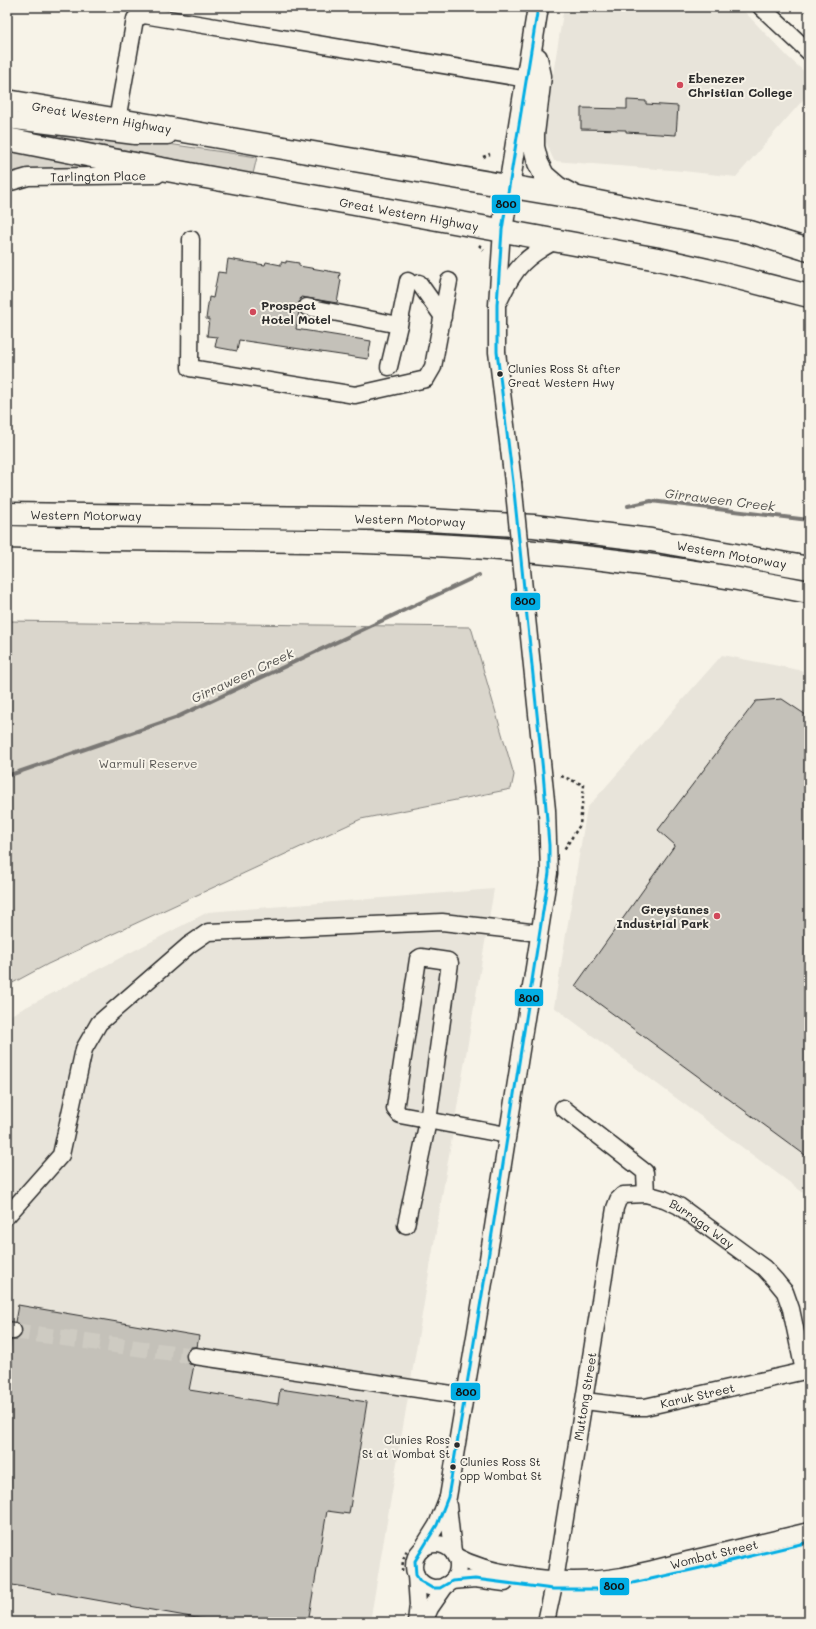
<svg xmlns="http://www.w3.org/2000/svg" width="816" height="1629" font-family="Mali,sans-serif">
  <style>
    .built { fill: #e8e4da }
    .green { fill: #dad6cc; stroke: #82807c }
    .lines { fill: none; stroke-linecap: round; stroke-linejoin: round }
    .stream { stroke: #7a7874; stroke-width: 4 }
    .building { fill: #c4c1b9; stroke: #2b2b2b }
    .minor-tunnel { stroke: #cecbc2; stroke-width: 16; stroke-dasharray: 16 8; stroke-linecap: butt }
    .minor-casing { stroke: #2b2b2b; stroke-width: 19 }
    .major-casing { stroke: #2b2b2b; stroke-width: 23 }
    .highway-casing { stroke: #2b2b2b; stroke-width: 25 }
    .path { stroke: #2b2b2b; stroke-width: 2.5; stroke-dasharray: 3 3; stroke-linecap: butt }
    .minor { stroke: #f7f3e8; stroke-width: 16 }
    .major { stroke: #f7f3e8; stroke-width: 20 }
    .highway { stroke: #f7f3e8; stroke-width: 22 }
    .minor-bridge-casing { stroke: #2b2b2b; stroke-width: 19; stroke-linecap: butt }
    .minor-bridge { stroke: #f7f3e8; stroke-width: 16 }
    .bus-1-casing { stroke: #f7f3e8; stroke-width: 6 }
    .bus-1 { stroke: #02aee5; stroke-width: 3 }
    .poi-dot { fill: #d1495b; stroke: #f7f3e8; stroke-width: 1.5 }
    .bus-dot { fill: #2b2b2b; stroke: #f7f3e8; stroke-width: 1.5 }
    .labels { text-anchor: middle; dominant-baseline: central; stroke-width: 4; stroke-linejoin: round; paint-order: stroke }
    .bus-label { font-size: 11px; fill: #2b2b2b; stroke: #f7f3e8; text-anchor: start }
    .poi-label { font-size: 12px; font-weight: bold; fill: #2b2b2b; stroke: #f7f3e8; text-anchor: start }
    .street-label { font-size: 12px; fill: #2b2b2b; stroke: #f7f3e8 }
    .park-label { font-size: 12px; fill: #575653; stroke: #f7f3e8 }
    .water-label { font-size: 13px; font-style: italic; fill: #53524f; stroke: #f7f3e8 }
    .line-badge { stroke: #f7f3e8; stroke-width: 1.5 }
    .pale-badge-label { font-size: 11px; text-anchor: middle; font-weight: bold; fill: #111 }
  </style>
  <rect width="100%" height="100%" fill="#f7f3e8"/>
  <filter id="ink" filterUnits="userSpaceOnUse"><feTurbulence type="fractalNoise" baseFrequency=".025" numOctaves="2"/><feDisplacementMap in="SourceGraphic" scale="8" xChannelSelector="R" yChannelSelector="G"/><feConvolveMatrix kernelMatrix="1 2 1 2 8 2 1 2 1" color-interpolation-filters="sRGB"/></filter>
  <g filter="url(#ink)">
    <path class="built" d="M564,7H740L788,57L809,76V93L736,177L683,171L554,161L543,135Z
      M722,655L809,672V1197L554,1007L587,808Z
      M494,889L370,1622H7V1017L208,912Z"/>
    <path class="green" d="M31,127L134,139L257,157L253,174L29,132Z
      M7,149L85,165L83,168L7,176Z
      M7,621L471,627L514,775L511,789L361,819L48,964L7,986Z"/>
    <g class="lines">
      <path class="stream" d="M628,506L651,501L809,520
        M7,776L175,718L479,575"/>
    </g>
    <path class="building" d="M627,100L646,101V104L678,106L676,135L626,132V130L581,129V108L627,109Z
      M228,259L265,265L266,262L281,265V262L286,263V261L299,263V266L340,273L339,279L341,280L337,303L301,297L298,306L299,311L296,329L371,341L368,359L239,340L237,351L215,347L217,337L207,336L209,319H206L209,297L213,298L218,272L226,273Z
      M782,699L809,717V1158L575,986L675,845L658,830L756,701Z
      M18,1305L199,1336L197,1347H191L186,1354V1360L189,1364L194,1365L189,1390L278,1404L280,1389L367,1402L349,1514L327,1511L308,1622H219L7,1584V1362L11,1340H17L22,1333V1327L15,1322Z"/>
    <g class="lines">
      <path class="minor-tunnel" d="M13,1331L195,1356"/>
      <g class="minor-casing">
        <g id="minor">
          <path d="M761,7L809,52"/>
          <path d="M7,120L135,136H168"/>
          <path d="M117,120L135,19L144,15L527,79"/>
          <path id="s1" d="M7,183L28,177L157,175"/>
          <path d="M502,230L497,305V352L513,482"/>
          <path d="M191,239L190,368L355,395L426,379L433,367L449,281"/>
          <path d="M419,283L443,317"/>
          <path d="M500,299C515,267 526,256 557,240"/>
          <path d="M307,307L399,325L408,281"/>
          <path d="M389,367L399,325"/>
          <path id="s2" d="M563,1108L645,1172L646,1194L664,1199L679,1206L764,1268L776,1281L785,1292L791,1309L804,1371"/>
          <path d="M7,1216L61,1155L84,1049L99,1023L189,945L208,932L442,922L539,933"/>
          <path d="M406,1225L428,1121L450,963L448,961L421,957L418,959L395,1109L400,1115L507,1135"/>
          <path d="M7,1330L13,1331"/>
          <path d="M195,1356L465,1396"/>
          <path id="s3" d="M585,1401L633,1407H645L809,1370"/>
          <path d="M448,1505L453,1552"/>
          <circle cx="436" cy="1566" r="22"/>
          <path d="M422,1549L437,1525L448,1497L487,1265L549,873L547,810L524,589"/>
          <path id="s4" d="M455,1556C474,1566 492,1571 513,1574C549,1581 586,1582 622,1576C647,1571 672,1564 696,1558C734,1549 771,1540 809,1531"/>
          <path d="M416,1575L418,1605L416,1622"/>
          <path d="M452,1581L475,1579L505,1583"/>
          <path d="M424,1622L430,1608L446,1585"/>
          <path id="s5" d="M546,1622L555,1580L615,1208L618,1200L623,1195L646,1194"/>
        </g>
      </g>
      <g class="major-casing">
        <path id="major" d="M537,58L541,76L534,134V147L538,163L544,175L558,187L575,196
          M502,230L538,7"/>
      </g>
      <g class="highway-casing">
        <g id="highway">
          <path id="s6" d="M7,101L578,198L750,232L809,250"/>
          <path id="s7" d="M7,139L107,159L658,259L707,270L809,296"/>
          <path id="s8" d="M7,514L410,519L534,526L651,540L809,568"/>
          <path d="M7,537C155,542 304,537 452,546C572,552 691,569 809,592"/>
        </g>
      </g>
      <path class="path" d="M483,157L490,154
        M479,245L484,250
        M561,776L584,785L580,825L563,851
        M402,1571L403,1560L407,1549"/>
      <use href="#minor" class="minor"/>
      <use href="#major" class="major"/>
      <use href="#highway" class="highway"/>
      <g class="minor-bridge-casing">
        <path id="minor-bridge" d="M513,482L524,589"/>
      </g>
      <use href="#minor-bridge" class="minor-bridge"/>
      <g class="bus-1-casing">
        <path id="bus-1" d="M538,7L502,230L497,305V352L513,482L543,772L549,845V873L487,1265L448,1497L437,1525L415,1561L416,1575L420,1581L432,1588H440L452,1581L475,1579L553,1589H598L619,1586L705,1567L809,1542"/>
      </g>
      <use href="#bus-1" class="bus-1"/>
    </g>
  </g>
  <g class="poi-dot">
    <circle cx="680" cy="85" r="4"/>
    <circle cx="253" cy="312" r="4"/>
    <circle cx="717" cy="916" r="4"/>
  </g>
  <g class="bus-dot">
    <circle cx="500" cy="374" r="3.5"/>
    <circle cx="457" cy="1445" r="3.5"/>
    <circle cx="453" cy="1467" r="3.5"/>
  </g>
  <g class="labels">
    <g class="bus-label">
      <text x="508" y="368">Clunies Ross St after<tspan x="508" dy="14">Great Western Hwy</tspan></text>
      <text x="450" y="1439" text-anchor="end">Clunies Ross<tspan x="450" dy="14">St at Wombat St</tspan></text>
      <text x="460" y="1461">Clunies Ross St<tspan x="460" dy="14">opp Wombat St</tspan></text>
    </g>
    <g class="poi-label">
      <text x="688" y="78">Ebenezer<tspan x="688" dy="14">Christian College</tspan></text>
      <text x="261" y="305">Prospect<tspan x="261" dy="14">Hotel Motel</tspan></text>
      <text x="709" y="909" text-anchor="end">Greystanes<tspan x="709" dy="14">Industrial Park</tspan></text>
    </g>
    <g class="street-label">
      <text stroke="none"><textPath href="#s6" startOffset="96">Great Western Highway</textPath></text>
      <text stroke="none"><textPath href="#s1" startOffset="92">Tarlington Place</textPath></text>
      <text stroke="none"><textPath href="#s7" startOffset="409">Great Western Highway</textPath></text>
      <text stroke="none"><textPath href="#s8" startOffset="79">Western Motorway</textPath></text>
      <text stroke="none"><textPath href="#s8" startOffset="403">Western Motorway</textPath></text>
      <text stroke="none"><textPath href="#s8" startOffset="727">Western Motorway</textPath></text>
      <text stroke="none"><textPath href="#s2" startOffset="190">Burraga Way</textPath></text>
      <text stroke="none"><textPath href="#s5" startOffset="229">Muttong Street</textPath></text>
      <text stroke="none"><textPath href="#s3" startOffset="114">Karuk Street</textPath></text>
      <text stroke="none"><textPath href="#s4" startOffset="265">Wombat Street</textPath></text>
    </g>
    <g class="park-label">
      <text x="148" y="763">Warmuli Reserve</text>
    </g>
    <g class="water-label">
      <text transform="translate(720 499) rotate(7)">Girraween Creek</text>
      <text transform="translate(242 675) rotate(-25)">Girraween Creek</text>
    </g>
  </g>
  <g class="line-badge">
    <rect x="491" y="194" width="30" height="20" rx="4" fill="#02aee5"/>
    <rect x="510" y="592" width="31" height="19" rx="4" fill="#02aee5"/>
    <rect x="514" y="988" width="30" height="19" rx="4" fill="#02aee5"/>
    <rect x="450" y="1382" width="31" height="19" rx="4" fill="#02aee5"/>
    <rect x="599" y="1577" width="31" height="19" rx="4" fill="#02aee5"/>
  </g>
  <g class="pale-badge-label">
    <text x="506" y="208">800</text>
    <text x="525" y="605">800</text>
    <text x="529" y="1002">800</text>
    <text x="466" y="1396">800</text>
    <text x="614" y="1590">800</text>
  </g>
  <rect width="816" height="1629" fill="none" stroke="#f7f3e8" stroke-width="24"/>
  <rect x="12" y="12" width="792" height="1605" fill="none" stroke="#2b2b2b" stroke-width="1.5" filter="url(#ink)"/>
</svg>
